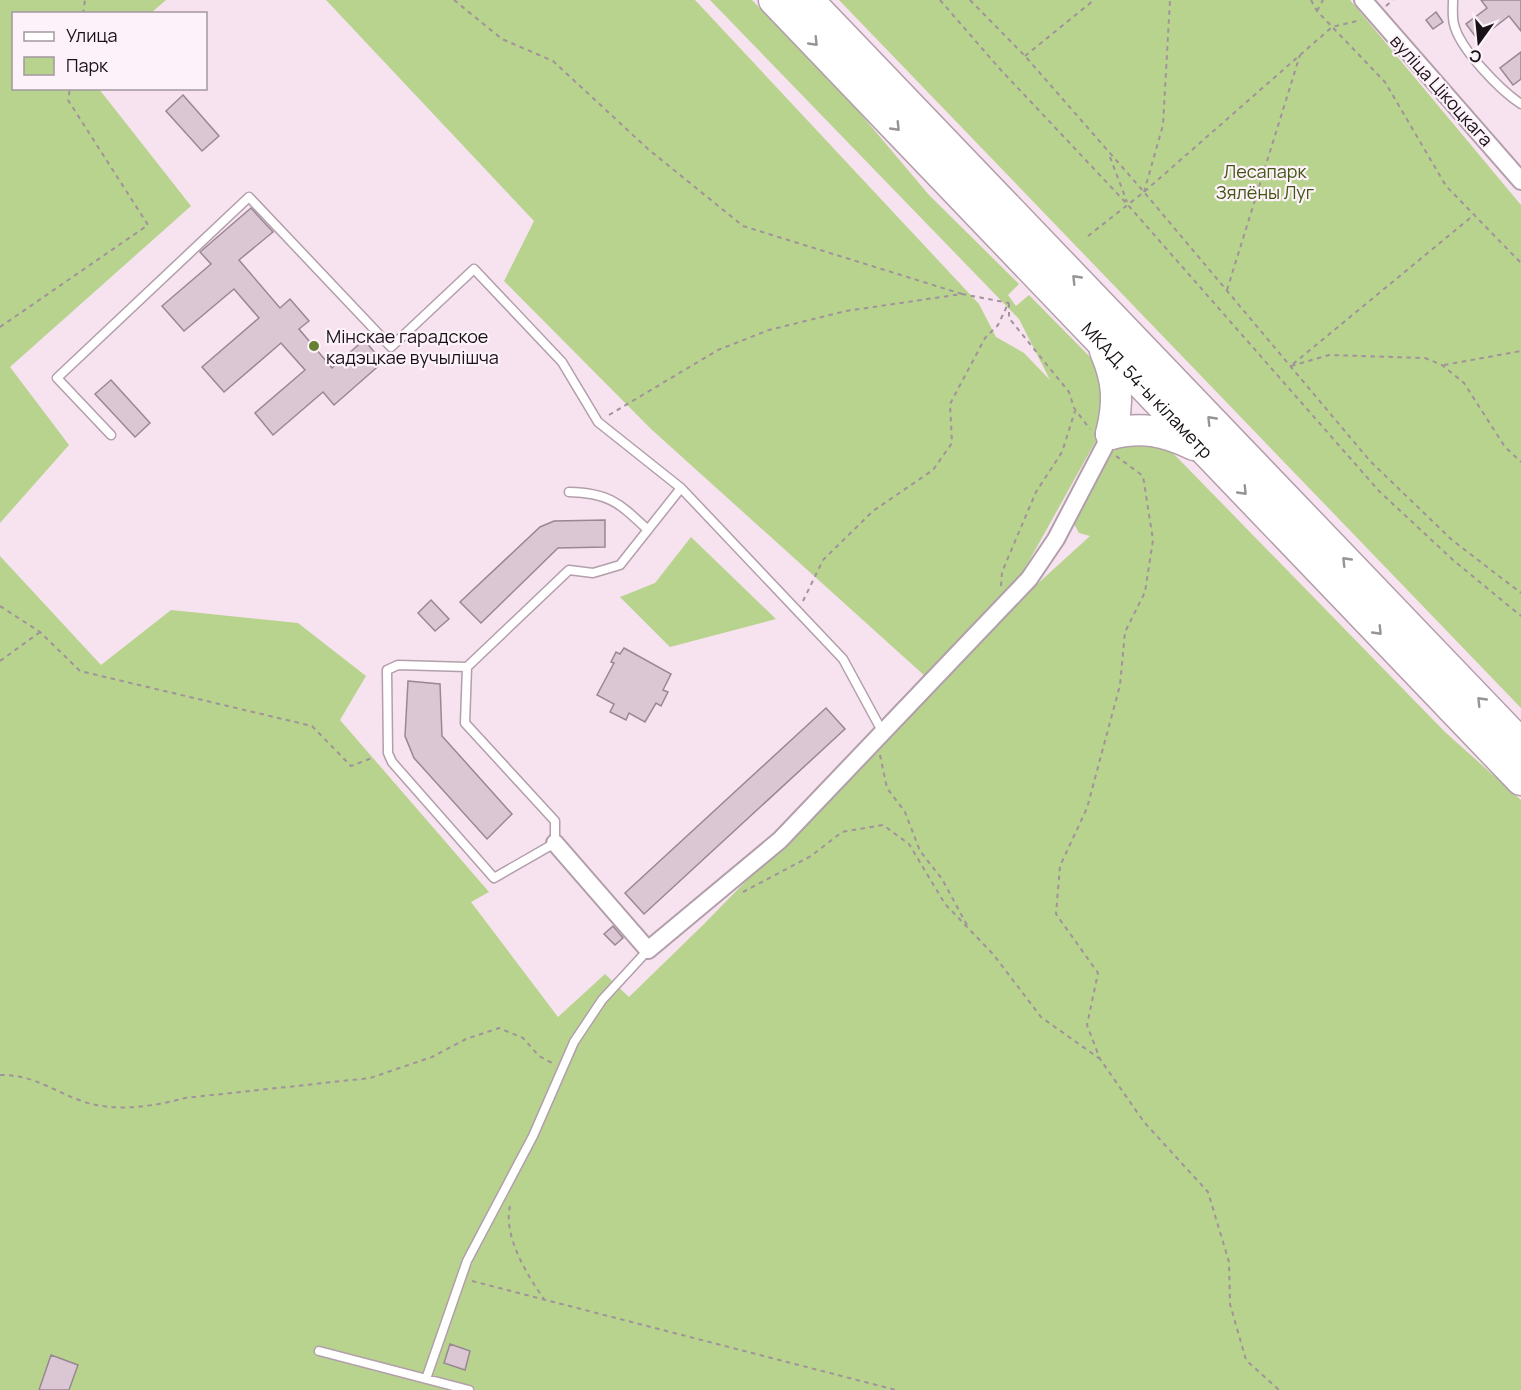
<svg xmlns="http://www.w3.org/2000/svg" width="1521" height="1390" font-family="Manrope,sans-serif">
  <style>
    .green { fill: #b8d38d }
    .building { fill: #dbc7d4; stroke: #9a8793; stroke-width: 1.5 }
    .lines { fill: none; stroke-linecap: round; stroke-linejoin: round }
    .lane-casing { stroke: #b29fab; stroke-width: 11 }
    .street-casing { stroke: #b29fab; stroke-width: 20 }
    .highway-casing { stroke: #b29fab; stroke-width: 33 }
    .path { stroke: #a1929c; stroke-width: 2; stroke-dasharray: 4.5 4.5; stroke-linecap: butt }
    .lane { stroke: #fff; stroke-width: 8 }
    .street { stroke: #fff; stroke-width: 16 }
    .highway { stroke: #fff; stroke-width: 30 }
    .oneway { stroke: #979496 }
    .poi-dot { fill: #657f33; stroke: #fef2fa; stroke-width: 2 }
    .labels { text-anchor: middle; dominant-baseline: central; stroke-width: 4.5; stroke-linejoin: round; paint-order: stroke }
    .street-label { font-size: 18px; fill: #181216; stroke: #fef2fa }
    .park-label { font-size: 18px; fill: #425613; stroke: #fef2fa }
    .poi-label { font-size: 18px; fill: #181216; stroke: #fef2fa; text-anchor: start }
  </style>
  <rect width="100%" height="100%" fill="#f7e2ef"/>
  <path class="green" d="M0,0H166L151,13L14,14V88L99,89L191,206L10,367L69,445L0,523Z
    M326,0H695L979,304L996,337L1024,353L1050,380L1019,319L710,0H752L859,112L929,195L1019,284L1008,295L1016,306L1029,295L1090,357L1106,388L1103,428L1014,588L1034,587L1090,536L1079,533L1073,522L1114,444L1133,439L1167,447L1445,732L1521,800V1390H0V556L101,665L171,610L298,623L366,676L340,720L489,892L471,902L558,1017L605,974L629,997L704,924L936,686L651,429L504,281L534,221Z
    M839,0H1350L1521,205V708Z
    M691,537L776,619L670,647L620,597L655,583Z"/>
  <path class="building" d="M1481,0H1521V31L1509,16L1478,40L1466,24L1487,8Z
    M1436,12L1443,22L1433,29L1426,20Z
    M1521,52V79L1513,85L1500,68Z
    M183,95L219,136L202,151L166,111Z
    M251,208L273,232L239,260L280,308L290,299L309,321L299,329L332,368L364,340L383,362L334,405L323,392L273,435L255,413L305,370L281,343L224,392L202,367L259,318L234,289L184,331L162,306L211,264L200,252Z
    M111,380L150,423L135,437L95,394Z
    M605,520V547L558,548L481,623L460,602L540,527L554,521Z
    M431,600L449,619L435,631L418,613Z
    M624,648L671,674L663,690L668,692L661,706L656,703L645,722L629,713L626,720L610,712L614,704L597,695L614,663L611,662L616,652L620,654Z
    M408,681L440,684L442,736L512,814L487,839L414,758L405,736Z
    M826,708L845,729L644,914L625,893Z
    M613,926L623,938L615,945L604,934Z
    M450,1344L470,1351L465,1370L444,1363Z
    M51,1355L78,1365L69,1390H39Z"/>
  <g class="lines">
    <g class="lane-casing">
      <path id="lane" d="M1453,0C1453,8 1452,17 1454,24C1459,48 1500,90 1521,104
        M111,435L57,378L249,197L391,347L474,269L562,362L598,422L681,488L843,659L882,731
        M569,492C610,493 619,503 648,530
        M467,667L465,723L555,821V843L494,878L392,762L388,753L387,670L398,665L467,667L569,570L593,573L620,565L681,488
        M319,1351L469,1390
        M426,1379L467,1261L533,1136L574,1042L602,1000L648,950"/>
    </g>
    <g class="street-casing">
      <path id="street" d="M1363,0L1521,181
        M555,843L648,950L780,840L1029,579L1056,539L1111,434"/>
    </g>
    <g class="highway-casing">
      <g id="highway">
        <path id="s1" d="M774,0L1521,780"/>
        <path d="M808,0L1521,744"/>
        <path d="M1105,351C1118,381 1119,402 1111,434"/>
        <path d="M1111,434C1142,426 1165,431 1194,445"/>
      </g>
    </g>
    <path class="path" d="M454,0L502,39L553,61L648,149L743,226L962,294
      M940,0L999,68L1128,205L1379,491L1453,560L1521,616
      M970,0L1025,56L1144,192L1370,461L1452,540L1521,593
      M1311,0L1317,11L1385,82L1446,186L1521,263
      M1386,6L1393,0
      M1317,11L1323,0
      M83,14L85,0
      M1025,56L1094,0
      M1110,157L1127,202
      M1144,192L1163,125L1170,0
      M1088,236L1144,192L1332,27L1361,20
      M1227,290L1300,55
      M1009,303V318L1069,392L1074,408L1090,429
      M0,327L148,225L68,100L70,88
      M1293,364L1475,214
      M1444,365L1521,351
      M1291,366L1329,355L1425,358L1442,365L1464,383L1505,447L1521,462
      M609,415L718,350L769,330L846,311L962,294L1009,303
      M1116,456L1143,476L1153,540L1145,592L1125,632L1120,685L1087,808L1060,866L1056,914L1098,973L1087,1025L1100,1059L1144,1122L1208,1192L1229,1262L1230,1304L1246,1360L1279,1390
      M1001,586L1002,572L1036,492L1062,452L1075,411
      M803,601L823,560L873,511L933,470L952,443L950,404L985,338L998,325L1007,306
      M0,606L40,632L80,671L312,726L351,766L372,758
      M0,661L40,632
      M880,755L887,788L905,812L920,851L942,879L968,927
      M743,892L811,856L842,832L883,825L909,844L945,904L993,954L1041,1017L1100,1059
      M0,1075C31,1074 52,1090 79,1100C113,1113 151,1107 185,1098L370,1078L432,1057L466,1039L499,1028L523,1038L539,1056L552,1063
      M510,1206C503,1236 527,1275 544,1299
      M472,1281L896,1390"/>
    <use href="#lane" class="lane"/>
    <use href="#street" class="street"/>
    <use href="#highway" class="highway"/>
  </g>
  <defs><path id="oneway-chevron" d="M-2-3.5L2.5 0L-2 3.5" fill="none" stroke-width="1.6" stroke-linecap="round" stroke-linejoin="round" transform="scale(1.5)"/></defs>
  <g class="oneway">
    <use href="#oneway-chevron" transform="translate(814 42) rotate(46)"/>
    <use href="#oneway-chevron" transform="translate(896 127) rotate(46)"/>
    <use href="#oneway-chevron" transform="translate(1076 279) rotate(-134)"/>
    <use href="#oneway-chevron" transform="translate(1211 420) rotate(-134)"/>
    <use href="#oneway-chevron" transform="translate(1243 491) rotate(46)"/>
    <use href="#oneway-chevron" transform="translate(1346 561) rotate(-134)"/>
    <use href="#oneway-chevron" transform="translate(1378 631) rotate(46)"/>
    <use href="#oneway-chevron" transform="translate(1481 701) rotate(-134)"/>
  </g>
  <circle class="poi-dot" cx="314" cy="346" r="6"/>
  <g class="labels">
    <g class="street-label">
      <text transform="translate(1442 90) rotate(48)">вуліца Цікоцкага</text>
      <text stroke="none"><textPath href="#s1" startOffset="540">МКАД, 54-ы кіламетр</textPath></text>
    </g>
    <g class="park-label">
      <text x="1265" y="171">Лесапарк<tspan x="1265" dy="21">Зялёны Луг</tspan></text>
    </g>
    <g class="poi-label">
      <text x="326" y="336">Мінскае гарадское<tspan x="326" dy="21">кадэцкае вучылішча</tspan></text>
    </g>
  </g>
  <rect x="12" y="12" width="195" height="78" fill="#fef2fa" stroke="#a2989f" stroke-width="1.5"/>
  <rect x="24" y="32" width="30" height="9" fill="#ffffff" stroke="#a2989f" stroke-width="1.5"/>
  <text x="66" y="42" font-size="18" fill="#181216">Улица</text>
  <rect x="24" y="57" width="30" height="18" fill="#b8d38d" stroke="#a2989f" stroke-width="1.5"/>
  <text x="66" y="72" font-size="18" fill="#181216">Парк</text>
  <g transform="translate(1479 42) rotate(195)" stroke="#fef2fa" stroke-width="4.5" paint-order="stroke">
  <path d="M0-4.5L10 22L0 15L-10 22Z" fill="#181216"/>
  <text y="-9" font-size="16" font-weight="bold" text-anchor="middle" fill="#181216">С</text>
  </g>
</svg>
